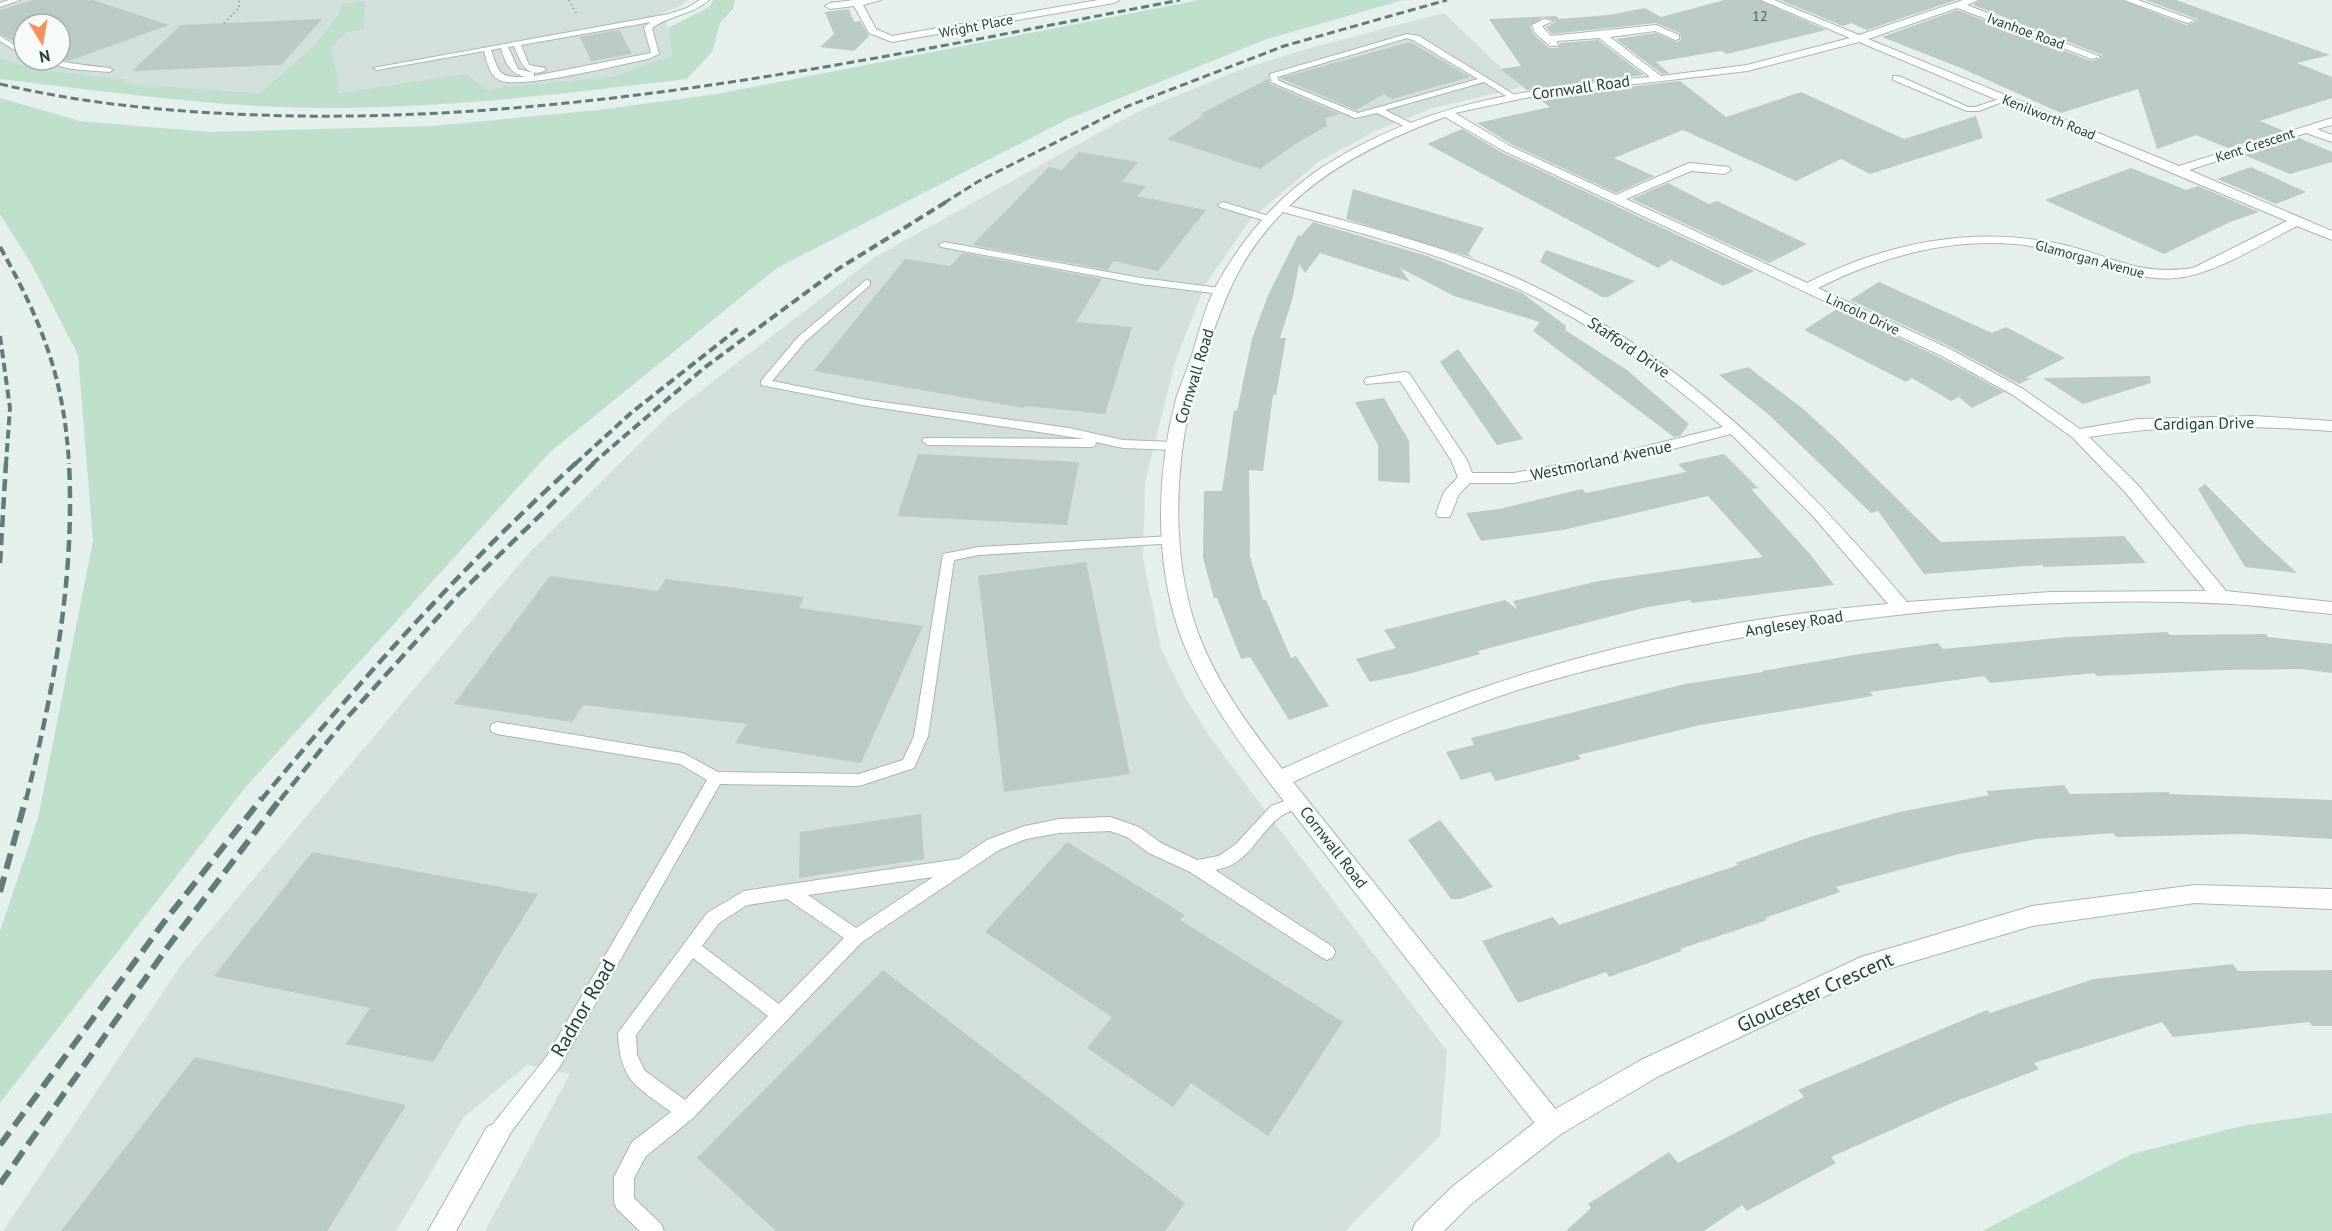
<svg xmlns="http://www.w3.org/2000/svg" width="2332" height="1231" font-family="'PT Sans',sans-serif">
  <style>
    .built { fill: #d3dfdb; fill-rule: evenodd }
    .green { fill: #bee0cb }
    .building { fill: #bacac5 }
    .lines { fill: none; stroke-linecap: round; stroke-linejoin: round }
    .lane-casing { stroke: #a7b8b4; stroke-width: 2 }
    .street-casing { stroke: #a7b8b4; stroke-width: 2 }
    .secondary-casing { stroke: #a3bbb5; stroke-width: 2 }
    .path { stroke: #85b3aa; stroke-width: 2; stroke-dasharray: 1.5 3; stroke-linecap: butt }
    .lane { fill: #fff; fill-rule: evenodd }
    .street { fill: #fff; fill-rule: evenodd }
    .secondary { fill: #fff; fill-rule: evenodd }
    .rail-far3 { stroke: #5e7d78; stroke-width: 3; stroke-dasharray: 8 4; stroke-linecap: butt }
    .rail-far2 { stroke: #5e7d78; stroke-width: 4; stroke-dasharray: 9 4.5; stroke-linecap: butt }
    .rail-far1 { stroke: #5e7d78; stroke-width: 4.5; stroke-dasharray: 12 6; stroke-linecap: butt }
    .rail { stroke: #5e7d78; stroke-width: 6; stroke-dasharray: 16 8; stroke-linecap: butt }
    .labels { text-anchor: middle; dominant-baseline: central; stroke-width: 5; stroke-linejoin: round; paint-order: stroke }
    .number-label { font-size: 14px; fill: #49645f }
    .far-street-label { font-size: 14px; fill: #23423d; stroke: #f6fbf9 }
    .street-label { font-size: 16px; fill: #23423d; stroke: #f6fbf9 }
    .near-street-label { font-size: 20px; fill: #23423d; stroke: #f6fbf9 }
  </style>
  <rect width="100%" height="100%" fill="#e5efec"/>
  <path class="built" d="M0,0H689L679,7L662,13L668,28L672,55L615,76L486,89L387,86L338,93L330,48L338,11L334,20L312,47L260,93L127,84L124,79L38,69L0,58ZM24,24H60V60H24Z
    M1444,13L1521,87L1430,109L1375,131L1318,162L1250,220L1205,285L1175,362L1145,482L1143,557L1161,649L1186,699L1212,740L1447,1051L1440,1136L1345,1231H485L570,1074L527,1065L464,1117L396,1231H3L181,965L528,554L668,416L875,257L1113,125L1146,108L1240,70L1306,49Z"/>
  <path class="green" d="M713,0H735L733,9L720,23L712,52L687,79C545,96 401,114 257,106C171,101 85,89 0,79V58L38,69L124,79L127,84L260,93L312,47L334,20L343,4L366,1L363,30L347,32L330,48L337,73L338,93L467,74L486,89L615,76L672,55L668,28L709,7Z
    M1199,0H1403L1267,39L1068,119L777,268L549,453L244,789L0,1103V931L38,818L93,541L78,355L32,265L0,214V98L80,121L209,132L432,126L598,110L717,94Z
    M2332,1113V1231H1982L2132,1154L2246,1125Z"/>
  <path class="building" d="M32,0H93L169,25L69,61L60,60V24H24V47L0,34V10Z
    M1725,0H1759L1826,30L1727,54L1721,51L1656,62L1669,73L1662,74L1616,39L1655,33L1676,42L1681,40L1680,33L1656,23L1552,34L1546,27L1554,23L1555,20L1543,17L1530,26L1534,35L1549,48H1558L1560,43L1598,40L1644,75L1527,90L1500,69L1521,66L1489,19L1556,16L1559,19L1609,15L1645,8L1661,17Z
    M1780,0H1956L1867,30L1851,23L1843,26Z
    M1980,0H2122L2186,25L2198,22L2197,19L2145,0H2176L2330,55L2297,63L2332,77V98L2260,121L2284,131L2228,148L2196,135L2157,149L2138,89L2061,113L1961,68L1882,37L1957,10L2091,61L2103,58L2102,55L1973,5Z
    M849,9L854,22L860,21L869,36L854,51L820,47L834,34L825,12Z
    M322,19L281,65L132,71L181,25Z
    M619,30L632,54L591,61L580,37Z
    M1410,42L1470,77L1392,99L1384,94L1356,110L1280,78Z
    M1268,79L1270,84L1340,114L1325,118L1327,126L1297,143L1260,169L1167,139L1204,115L1200,114Z
    M1680,81L1726,117L1801,92L1904,139L1976,116L1983,138L1870,174L1841,159L1796,181L1683,130L1614,158L1654,176L1616,193L1511,144L1477,123L1550,107L1538,98Z
    M1462,129L1501,152L1754,271L1723,286L1671,260L1658,268L1427,144Z
    M2299,138L2332,152V162L2290,174L2244,155Z
    M1079,152L1138,162L1122,182L1146,186L1137,196L1206,210L1158,271L1113,261L1108,270L972,245L1049,167L1062,170Z
    M2251,167L2306,192L2276,204L2217,179Z
    M2131,168L2186,190L2198,186L2259,212L2230,222L2164,254L2045,200Z
    M1668,183L1709,204L1717,201L1807,244L1769,263L1632,199Z
    M1353,189L1484,228L1468,254L1474,258L1346,219Z
    M1313,222L1427,256L1522,293L1566,326L1565,330L1627,370L1689,424L1680,436L1674,437L1533,331L1540,322L1454,296L1400,268L1410,282L1320,253L1305,273L1299,264L1293,297L1280,338H1286L1276,395H1273L1263,471L1249,470L1250,557L1263,600H1266L1291,658L1296,656L1329,706L1289,720L1250,657L1241,659L1217,598H1214L1203,558L1204,491H1222L1234,410L1237,411L1252,339L1268,295L1298,235L1301,236Z
    M1546,250L1635,281L1608,297H1602L1540,262Z
    M963,253L1102,279L1076,322L1132,327L1105,414L1025,406L1024,408L814,371L905,259L950,266Z
    M1879,282L1992,333L2006,327L2065,358L2025,378H2032L2019,384L1953,348L1850,300Z
    M1837,309L1941,358L2004,392L1972,408L1959,397L1951,401L1912,378L1906,382L1804,330Z
    M1458,349L1495,400L1523,439L1497,445L1440,362Z
    M1748,367L1802,408L1835,438L1941,542L2124,536L2146,563L2044,567L2042,565L1924,574L1878,511L1871,513L1768,414L1719,375Z
    M2150,376L2151,383L2083,404L2043,378Z
    M1384,398L1409,441L1410,483L1378,481V445L1355,402Z
    M918,454L1079,462L1067,525L897,516Z
    M1724,454L1758,488L1751,489L1809,553L1834,585L1692,603L1690,600L1643,608L1478,651L1480,654L1412,673L1370,682L1356,659L1396,648L1384,630L1505,600L1517,609L1513,601L1599,581L1763,557L1708,496L1563,530L1481,541L1466,513L1499,509L1582,489L1586,493L1686,472L1678,464Z
    M2205,484L2261,540L2297,573L2245,567L2198,489Z
    M1086,562L1130,774L1004,792L978,576Z
    M550,576L658,591L666,579L804,597L799,608L923,626L861,763L735,743L747,724L583,705L572,722L454,704Z
    M2167,632L2170,635L2266,634L2268,637L2332,644V673L2301,669L2226,670L2097,676L2094,673L1990,683L1984,676L1870,692L1873,696L1700,725L1578,755L1581,759L1496,781L1490,772L1461,780L1446,752L1474,745L1471,738L1685,684L1763,672L1762,671L1860,654L1938,643L1943,649L2068,637Z
    M2064,785L2070,794L2169,792L2170,794L2332,800V839L2242,834L2116,837L2113,833L2037,839L1959,854L1836,887L1840,892L1765,918L1767,920L1680,949L1682,951L1609,977L1606,972L1518,1003L1482,941L1553,917L1559,925L1738,865L1736,863L1810,837L1899,812L1989,795L1986,791Z
    M921,814L924,859L799,878L800,832Z
    M1440,820L1493,887L1460,899H1451L1408,840Z
    M1067,842L1185,915L1180,920L1343,1022L1268,1136L1191,1083L1173,1107L1087,1048L1112,1017L985,932Z
    M312,852L538,894L433,1062L346,1044L370,1008L214,976Z
    M2233,964L2238,971L2332,970V1026H2312L2309,1022L2173,1037L2162,1022L2034,1063L2039,1069L1954,1102L1831,1157L1836,1163L1747,1211L1742,1205L1704,1231H1566L1591,1208L1588,1204L1669,1152L1678,1163L1804,1097L1798,1090L1987,1010L1990,1013L2094,979Z
    M883,970L1185,1203L1165,1231H776L697,1158Z
    M195,1057L406,1105L327,1231H61Z"/>
  <g class="lines">
    <g class="lane-casing">
      <path id="lane" d="M9,0H20L0,7V3Z
        M700,0H709C692,15 670,15 652,28L659,54L648,59C618,65 527,88 502,81C490,78 487,62 484,51L377,70L373,68L669,14L687,8ZM651,22L644,27L651,53L534,76V73L518,69L508,47L514,46C520,61 527,80 546,70L545,68L529,65L521,45ZM501,48C505,63 510,74 526,77C500,78 499,74 491,50Z
        M1407,34L1419,36L1518,97L1511,99L1484,82L1385,110L1413,124V128L1410,129L1377,113L1355,118L1271,82L1270,74ZM1407,38L1413,40L1478,79L1358,113L1279,81L1277,77Z
        M0,36L24,51V56L0,41Z
        M34,60C59,60 84,66 109,68L113,70L109,72L72,69Z
        M1893,76H1899L1968,107H1975L2006,97L2010,99L1979,111H1967L1893,80Z
        M1223,202L1272,217L1274,219L1269,222L1220,207L1218,205Z
        M944,242L1141,278L1220,288L1225,291L1220,294L1141,284L941,247L939,245Z
        M866,280L870,281V285L806,341L772,381L868,400L1069,428L1123,440L1175,442L1181,446L1175,450L1123,448L1096,442L1095,446L1091,447L928,445L922,441L924,438L1085,439L868,406L761,385V381L798,337Z
        M1171,536L1177,540L1176,543L979,555L954,560L928,736L914,768L859,786L720,784L559,1068L503,1143L496,1145L489,1143L487,1136L489,1129L547,1056L707,780L680,764L497,734L492,732L490,728L492,724L497,722L683,753L718,772L859,774L903,760L914,736L943,554L979,547Z
        M1298,796L1303,798L1306,802L1303,806C1297,809 1287,812 1281,816C1256,835 1250,864 1215,870L1333,947L1335,952L1333,957L1327,960L1321,957L1190,872L1149,853L1127,837L1110,831L1059,833L1026,839L999,850L862,942L693,1118L646,1156L634,1178V1198L661,1224L664,1231H640L617,1209L614,1202V1177L632,1142L671,1112C636,1086 620,1081 618,1033L707,913L744,891L959,859L987,840L1025,826L1059,819L1110,817L1139,827L1161,843L1197,860L1219,856L1236,844L1271,806ZM933,877L856,928L808,895ZM787,899L844,938L779,1004L702,946L719,923L747,905ZM693,958L768,1016L685,1100L645,1071L637,1055L636,1035Z"/>
    </g>
    <g class="street-casing">
      <path id="street" d="M854,0H881L863,5L876,29L892,36L1098,0H1119L1114,3L892,42L869,33L854,6L830,9L825,6L830,3Z
        M1761,0H1774L1859,35L1963,0H1978L1967,5L2101,57L2092,59L1957,8L1868,39L2179,166L2332,118V125L2317,129L2332,135V142L2306,133L2189,170L2332,231V240L2297,226C2263,243 2214,275 2176,278C2134,282 2097,261 2057,251C1976,231 1891,251 1818,288L1952,350L2023,389L2080,429L2138,419L2254,416L2332,421V431C2250,425 2170,424 2089,437L2137,484L2226,591L2332,602V614C2298,611 2265,606 2231,604C2075,596 1915,608 1761,634C1680,648 1599,665 1521,689C1443,714 1368,748 1293,782L1561,1116L1564,1125L1561,1134L1552,1137L1543,1134L1269,782C1234,735 1198,686 1179,631C1154,559 1157,471 1176,399C1181,384 1187,370 1192,355C1199,332 1205,307 1216,286C1241,240 1275,200 1318,170C1421,102 1530,88 1650,77L1599,38L1557,41L1558,46H1550L1535,33L1532,25L1544,19L1553,21L1542,26L1551,36L1656,25L1679,35V39L1675,40L1655,31L1610,37L1661,76L1747,65L1850,38ZM1859,42L2287,221L2193,268C2138,277 2111,255 2060,244C1973,225 1885,243 1807,283L1626,199L1691,171L1725,174L1731,170L1729,167L1689,163L1616,195L1510,146L1455,113L1534,96L1747,71ZM1445,117L1502,150L1942,356L2013,395L2072,437L2125,492L2206,591L2051,592L1907,602C1797,473 1679,353 1523,281C1449,247 1368,227 1289,206C1332,164 1390,137 1445,117ZM1283,212C1361,233 1439,253 1512,286C1590,322 1659,371 1723,427L1611,455L1514,473H1472L1467,460L1409,373L1404,372L1366,378L1364,381L1366,384L1400,381L1451,460L1458,477L1444,492L1436,513L1438,517H1450L1459,494L1470,483H1514L1611,465L1731,434L1812,515L1888,604C1749,616 1607,644 1476,690C1410,712 1346,740 1282,769C1249,726 1215,681 1197,630C1172,559 1174,474 1191,401C1195,385 1202,370 1206,354C1224,298 1241,254 1283,212Z
        M2124,0H2138L2196,21L2187,23Z
        M496,1123L505,1127L509,1136L456,1231H428L487,1127Z"/>
    </g>
    <g class="secondary-casing">
      <path id="secondary" d="M2195,885L2332,889V909L2195,903L2032,926L1874,973L1659,1076L1561,1134L1470,1205L1444,1231H1412L1416,1222L1452,1187L1543,1116L1641,1060L1861,957L2032,906Z"/>
    </g>
    <path class="path" d="M569,0L577,15
      M224,23L239,8V0"/>
    <use href="#lane" class="lane"/>
    <use href="#street" class="street"/>
    <use href="#secondary" class="secondary"/>
    <path class="rail-far3" d="M0,84C98,107 197,114 297,116C596,120 888,56 1180,0
      M944,203L979,181L1128,106L1284,46L1447,0"/>
    <path class="rail-far2" d="M0,247C42,322 64,378 69,464
      M0,336L10,408L6,464
      M575,464L631,413L740,327
      M592,464L704,368L838,269L946,202"/>
    <path class="rail-far1" d="M0,563L6,463
      M26,800C54,690 75,576 69,463
      M261,800C360,681 462,566 576,463
      M280,800L345,720L458,595L594,463"/>
    <path class="rail" d="M0,892L26,798
      M0,1145L164,922L262,798
      M0,1184L167,948L281,798"/>
  </g>
  <g class="labels">
    <g class="number-label">
      <text x="1760" y="16">12</text>
    </g>
    <g class="far-street-label">
      <text transform="translate(976 26) rotate(-11)">Wright Place</text>
      <text transform="translate(2026 31) rotate(20)">Ivanhoe Road</text>
      <text transform="translate(2049 117) rotate(22)">Kenilworth Road</text>
      <text transform="translate(2255 145) rotate(-18)">Kent Crescent</text>
      <text transform="translate(2090 259) rotate(15)">Glamorgan Avenue</text>
      <text transform="translate(1863 314) rotate(25)">Lincoln Drive</text>
    </g>
    <g class="street-label">
      <text transform="translate(1581 87) rotate(-8)">Cornwall Road</text>
      <text transform="translate(1629 347) rotate(34)">Stafford Drive</text>
      <text transform="translate(1194 376) rotate(-73)">Cornwall Road</text>
      <text transform="translate(2204 423) rotate(-1)">Cardigan Drive</text>
      <text transform="translate(1601 460) rotate(-12)">Westmorland Avenue</text>
      <text transform="translate(1794 623) rotate(-9)">Anglesey Road</text>
      <text transform="translate(1334 847) rotate(52)">Cornwall Road</text>
    </g>
    <g class="near-street-label">
      <text transform="translate(1815 992) rotate(-24)">Gloucester Crescent</text>
      <text transform="translate(583 1008) rotate(-60)">Radnor Road</text>
    </g>
  </g>
  <g transform="translate(42 42) rotate(169)"><circle r="28" fill="#f6fbf9" stroke="#a2b1ae" stroke-width="1.5"/>
  <path d="M0-4.5L10 22L0 15L-10 22Z" fill="#f5935d"/>
  <text y="-9" font-size="16" font-weight="bold" text-anchor="middle" fill="#23423d">N</text>
  </g>
</svg>
